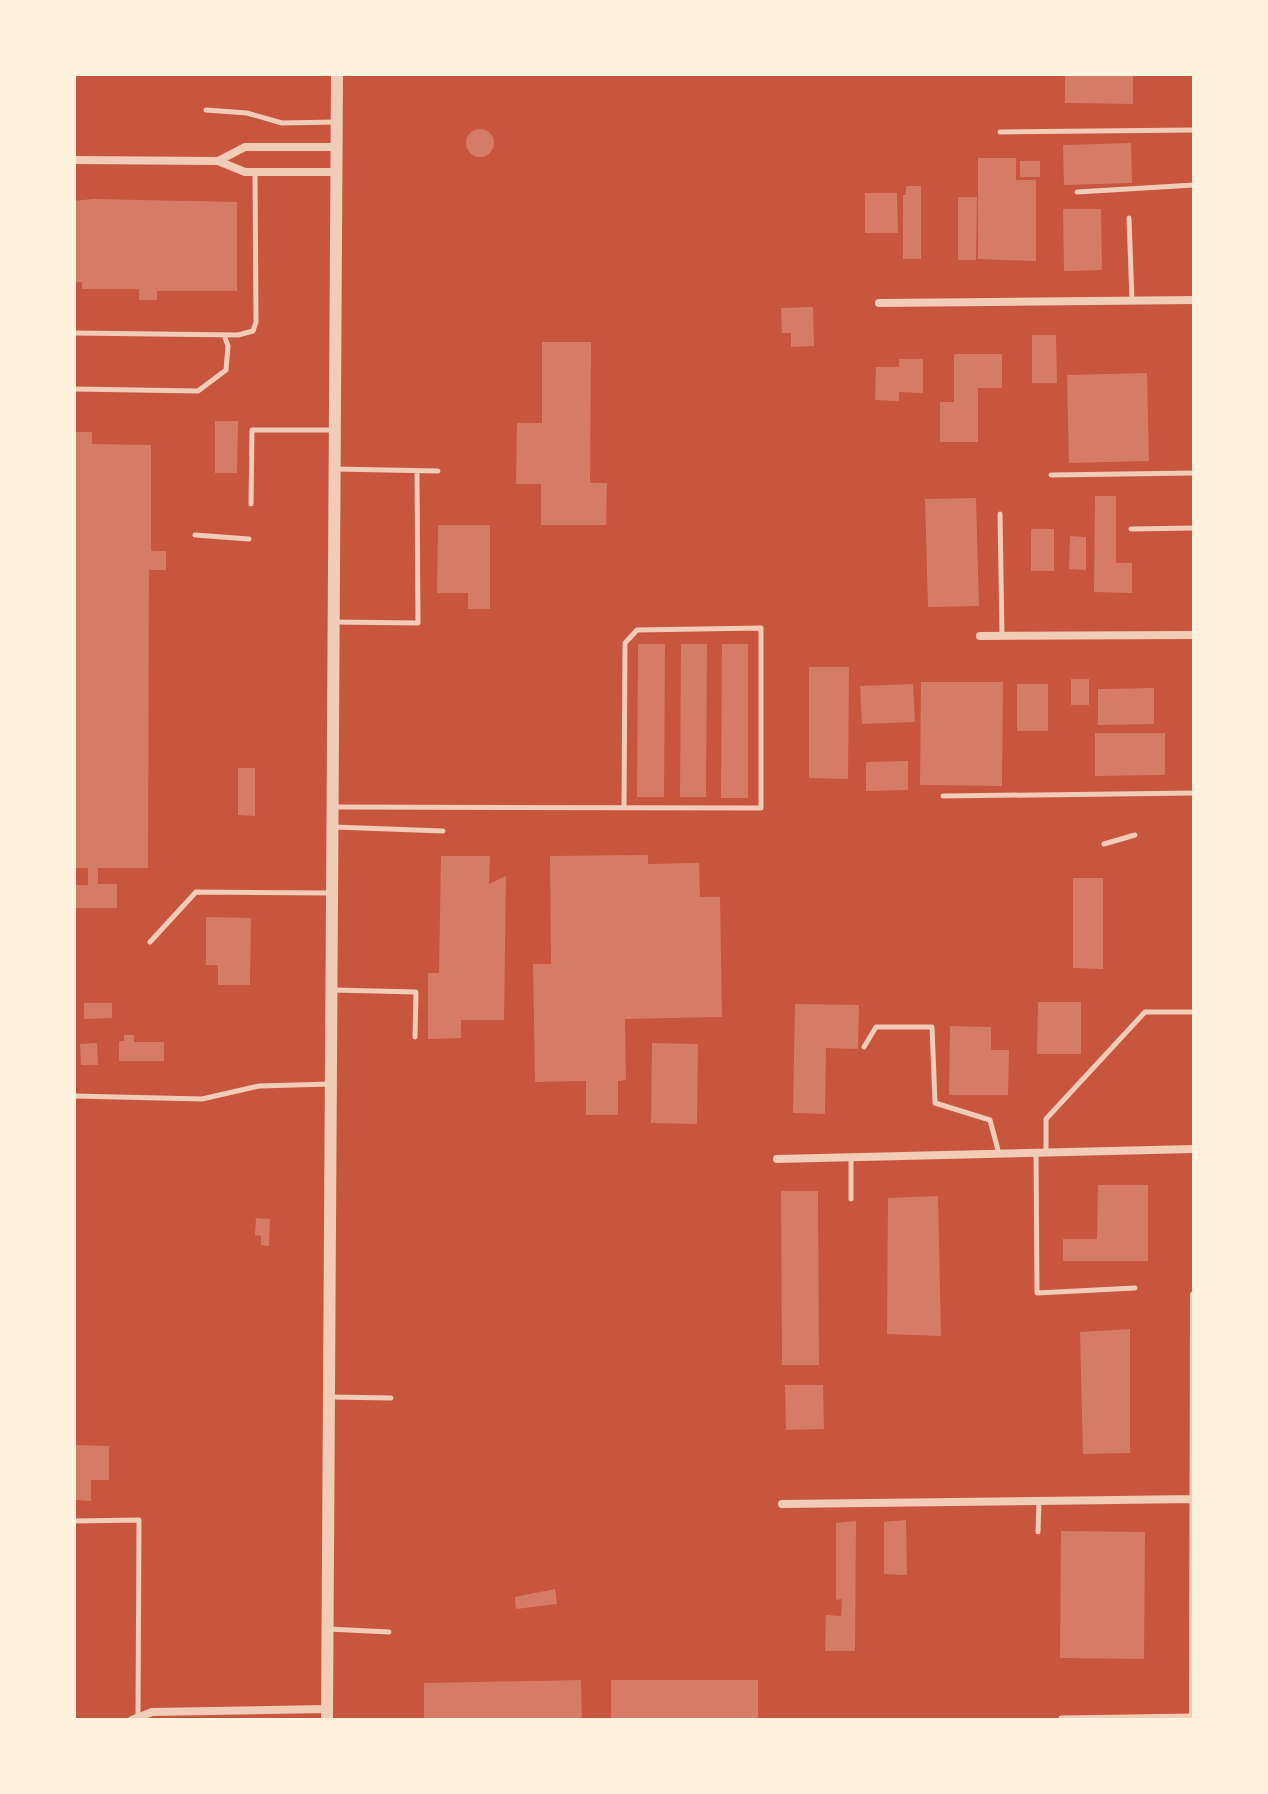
<svg xmlns="http://www.w3.org/2000/svg" width="1268" height="1794" font-family="Inter,sans-serif">
  <style>
    .building { fill: #d67c66 }
    .lines { fill: none; stroke-linecap: round; stroke-linejoin: round }
    .service { stroke: #f1ccb7; stroke-width: 5 }
    .minor { stroke: #f1ccb7; stroke-width: 8 }
    .tertiary { stroke: #f1ccb7; stroke-width: 12 }
  </style>
  <rect width="100%" height="100%" fill="#c8553d"/>
  <path class="building" d="M1065,74H1133V104L1065,103Z
    M466 143a14 14 0 1 1 28 0a14 14 0 1 1-28 0Z
    M1131,143L1132,183L1064,185L1063,145Z
    M978,158H1016V180H1036V261L978,259Z
    M1020,161H1040V177H1020Z
    M906,186H921V259H903V195H906Z
    M865,193H897L898,233H865Z
    M958,197H977L976,260H958Z
    M93,199L237,202V291H157V300H139V289H82V282H74V201Z
    M1063,209H1101L1102,270L1064,271Z
    M813,307L814,346L791,347V333H782L781,308Z
    M1032,335H1056L1057,383H1032Z
    M542,342H591L590,483H607L606,525H541V484H516L517,423H542Z
    M954,354H1002V388H978V442H940V402H954Z
    M899,359H923V393L899,392V401L875,400L876,367H899Z
    M1147,373L1149,461L1069,463L1067,375Z
    M215,421H238L237,473H215Z
    M74,432H92V444L151,445V551H166V570H149L148,868H98V884H117V908H74V885H88V868H74Z
    M1095,496H1116V563H1132V593L1094,592Z
    M976,498L979,606L928,607L925,499Z
    M438,525H490V609H468V593H437Z
    M1031,529H1054V571H1031Z
    M1070,536L1086,537V570L1069,569Z
    M638,644H665L664,797H637Z
    M681,644H707L706,797H680Z
    M722,644H748V798H721Z
    M809,667H849L848,779L809,778Z
    M1071,679H1089V705H1071Z
    M921,682H1003L1002,786L920,785Z
    M913,684L915,722L862,724L860,686Z
    M1017,684H1048V731H1017Z
    M1154,688V724L1098,725V689Z
    M1095,733H1165V775L1095,776Z
    M908,761V790L866,791V762Z
    M238,768H255V816L238,815Z
    M648,855V864L699,863L700,897H720L722,1017L625,1019L626,1080L618,1081V1115H586V1081L535,1082L533,964H551L550,856Z
    M441,856H490L489,884L506,876L504,1020H461V1038L428,1039V973H439Z
    M1073,878H1103V969L1073,968Z
    M206,917L251,918L250,985H218V965H206Z
    M1038,1002H1081V1054H1037Z
    M84,1003H112V1018L84,1019Z
    M795,1004L859,1005L858,1049L826,1048L825,1114L793,1113Z
    M950,1026L991,1027V1050H1009L1008,1095H949Z
    M124,1035H134V1042H164V1061H119V1041H124Z
    M97,1043L98,1065H81L80,1044Z
    M652,1043L698,1044L697,1124L651,1123Z
    M1098,1185H1148V1261H1063V1239H1097Z
    M781,1191H818L819,1365H782Z
    M938,1196L941,1336L887,1334L888,1198Z
    M256,1218L270,1219L269,1246L261,1245V1236L255,1235Z
    M1130,1329V1453L1083,1454L1080,1332Z
    M785,1385H823L824,1429L786,1430Z
    M74,1445L109,1446V1480H91V1501L76,1500Z
    M906,1520L907,1575L884,1574V1522Z
    M856,1521L855,1651H825L826,1615L841,1616L842,1599L836,1600V1523Z
    M1061,1531L1145,1532L1144,1659L1060,1658Z
    M555,1589L557,1604L516,1609L515,1597Z
    M581,1680L582,1720H424V1683Z
    M611,1680H758V1720H611Z"/>
  <g class="lines">
    <path class="service" d="M206,110L247,113L282,123L336,122
      M1000,132L1194,130
      M1077,192L1194,185
      M1129,218L1132,301
      M74,333L238,335L253,331L256,322L255,172
      M74,389L198,391L226,370L228,346L224,335
      M335,469L438,471
      M1051,475L1194,473
      M251,504L252,430H335
      M1000,514L1002,636
      M1131,529L1194,528
      M195,535L249,539
      M334,622L418,623L417,472
      M943,796L1194,793
      M334,807L761,808V628L637,630L625,643L624,808
      M334,827L443,831
      M1104,844L1135,835
      M150,942L196,892L331,893
      M333,990L416,992L415,1037
      M864,1047L876,1027H932L935,1103L990,1120L999,1154
      M74,1096L202,1099L259,1086L330,1084
      M1046,1152V1119L1145,1012H1194
      M1036,1153L1037,1293L1135,1288
      M851,1199V1158
      M330,1397L391,1398
      M74,1521L139,1520L138,1717
      M1038,1532L1039,1501
      M328,1629L389,1632
      M1061,1718L1193,1716"/>
    <path class="minor" d="M337,147H245L218,161L245,172H337
      M74,160L218,161
      M879,303L1194,300
      M980,636L1194,635
      M777,1159L1194,1149
      M782,1504L1194,1499
      M132,1720L152,1712L327,1709
      M1193,1720L1194,1295"/>
    <path class="tertiary" d="M327,1720L337,74"/>
  </g>
  <rect width="1268" height="1794" fill="none" stroke="#fff3e0" stroke-width="152"/>
</svg>
